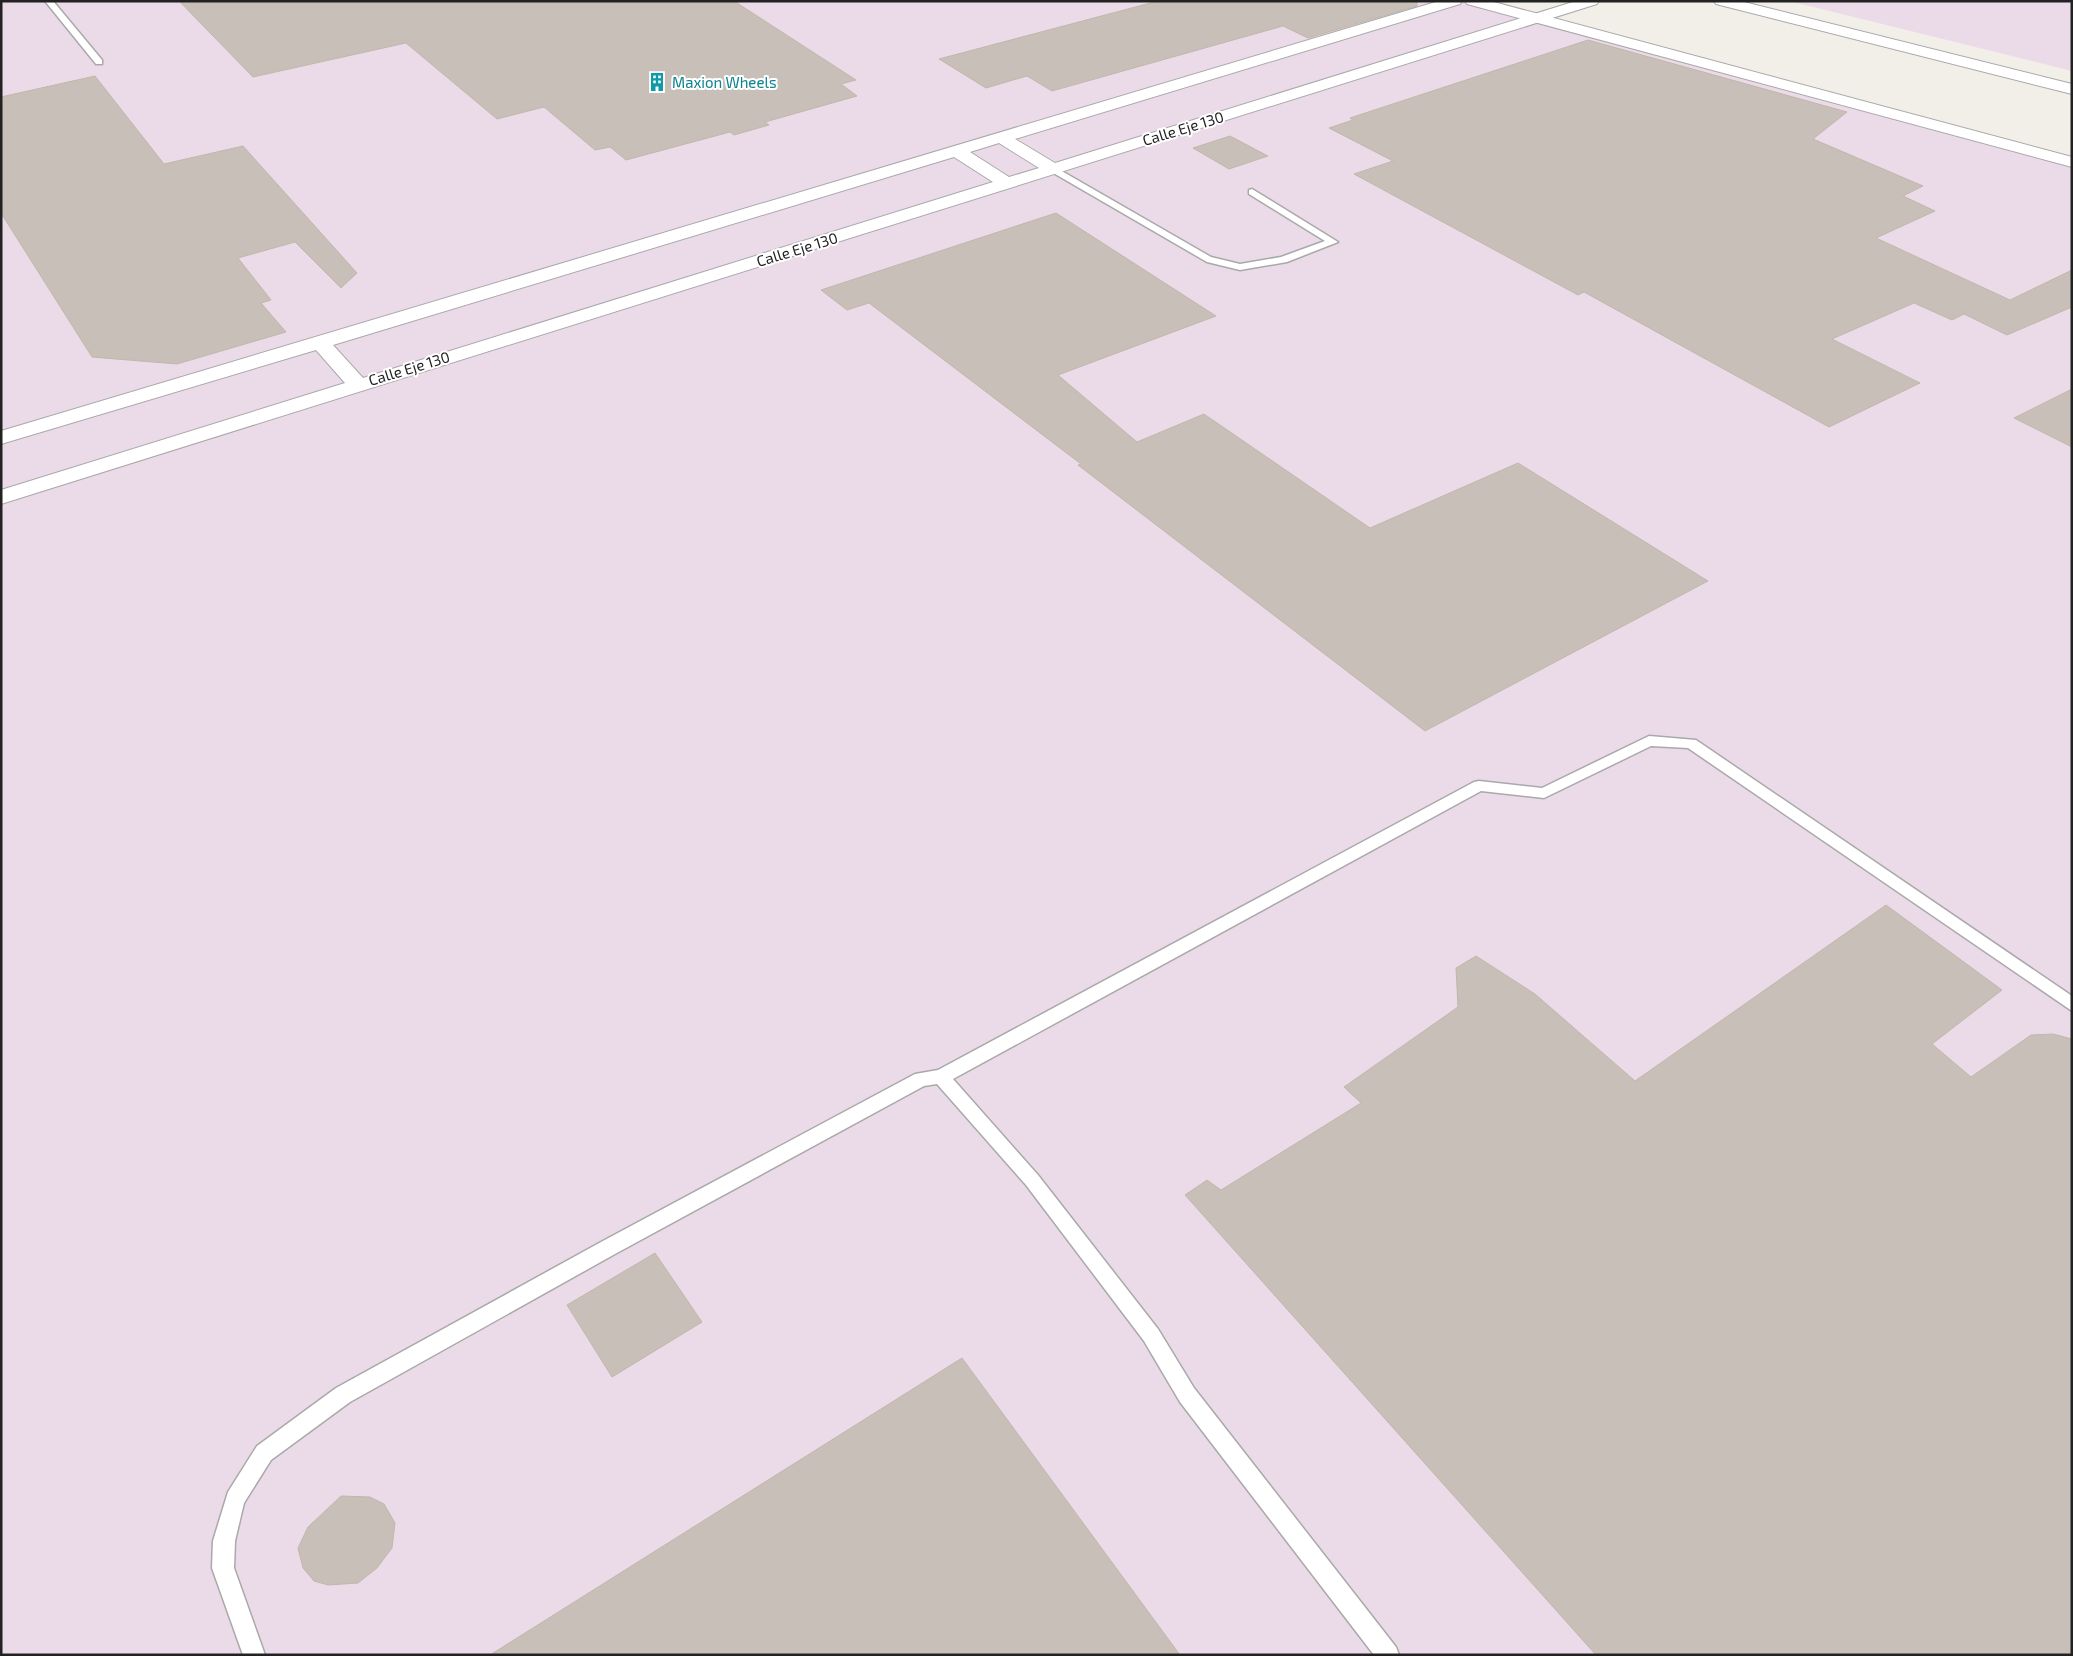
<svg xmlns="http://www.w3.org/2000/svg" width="2073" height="1656" font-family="'Exo 2',sans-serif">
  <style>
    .industrial { fill: #ebdbe8 }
    .building { fill: #c7bfb8; stroke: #c4b6ab }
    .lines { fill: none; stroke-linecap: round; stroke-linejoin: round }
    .service-casing { stroke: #a9a9a9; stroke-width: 3 }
    .minor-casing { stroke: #a9a9a9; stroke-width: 2 }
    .tertiary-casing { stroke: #a9a9a9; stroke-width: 2 }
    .service { fill: #fff; fill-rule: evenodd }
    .minor { fill: #fff; fill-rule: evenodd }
    .tertiary { fill: #fff; fill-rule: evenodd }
    .labels { text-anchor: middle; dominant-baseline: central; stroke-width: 4; stroke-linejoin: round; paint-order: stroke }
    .far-culture-label { font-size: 15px; fill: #0d838f; stroke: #fff; text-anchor: start }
    .far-street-label { font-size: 15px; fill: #222; stroke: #fff }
  </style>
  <rect width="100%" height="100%" fill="#f2efe9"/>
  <path class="industrial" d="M1,1H1486L2072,158V1655H1Z
    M1789,1H2072V71Z"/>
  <path class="building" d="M179,1H734L856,80L841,84L857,96L765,122L769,125L734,135L730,132L626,160L610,147L595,150L544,107L497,119L406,43L253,77Z
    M1158,1H1417V6L1308,38L1283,26L1052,91L1027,76L986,88L939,59Z
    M1588,40L1847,112L1813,139L1923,186L1903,196L1935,211L1876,238L2010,300L2072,270V307L2007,335L1964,314L1952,320L1914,303L1832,339L1920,383L1829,427L1584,292L1578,295L1354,174L1393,161L1329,128L1353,120L1350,118Z
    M95,76L164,164L243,146L357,273L341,288L295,242L238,258L271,300L261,303L286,332L177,364L92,357L1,213V97Z
    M1230,136L1268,156L1229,169L1193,148Z
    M1056,213L1216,316L1058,375L1137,442L1204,414L1370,528L1518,463L1708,581L1425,731L1078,465L1081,464L869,303L847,310L821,290Z
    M2072,389V447L2014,418Z
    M1886,905L2002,990L1932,1044L1971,1077L2031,1035L2053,1034L2072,1039V1655H1596L1185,1195L1207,1180L1221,1190L1361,1103L1344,1087L1458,1007L1456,968L1476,956L1535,994L1635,1081Z
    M655,1253L702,1322L612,1377L567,1305Z
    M962,1358L1180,1655H490Z
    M341,1496L370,1497L384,1504L395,1523L392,1548L377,1568L358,1583L328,1585L314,1581L303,1568L298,1548L308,1527Z"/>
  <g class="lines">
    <g class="service-casing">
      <path id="service" d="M45,1H53L102,60V64H96Z
        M1053,166L1211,257L1240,264L1281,257L1325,241L1249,194V190L1252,189L1338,242L1287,262L1240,270L1207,262L1050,171V167Z
        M1649,736L1696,740L2072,996V1011L1688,748L1651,746L1544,798L1481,791L953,1079L1038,1175L1158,1329L1194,1388L1396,1647L1399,1655H1374L1180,1402L1144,1341L1026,1185L937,1084L924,1086L615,1254L350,1402L271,1460L244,1503L235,1541L234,1568L265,1655H243L212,1568L213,1541L228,1492L257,1446L336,1388L601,1242L915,1074L938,1070L1474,782L1479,781L1542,788Z"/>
    </g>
    <g class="minor-casing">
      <path id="minor" d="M1439,1H1462L1460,4L1015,139L1055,163L1576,1H1599L1597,4L1,504V490L345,383L316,350L1,444V431ZM999,143L1039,168L1009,177L970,152ZM954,157L993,182L363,378L333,345Z"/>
    </g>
    <g class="tertiary-casing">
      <path id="tertiary" d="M1465,1H1490L2072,157V167L1467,4Z
        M1714,1H1740L2072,84V94L1716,4Z"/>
    </g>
    <use href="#service" class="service"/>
    <use href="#minor" class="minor"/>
    <use href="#tertiary" class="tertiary"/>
  </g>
  <defs>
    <g id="building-bare" transform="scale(1.5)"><path d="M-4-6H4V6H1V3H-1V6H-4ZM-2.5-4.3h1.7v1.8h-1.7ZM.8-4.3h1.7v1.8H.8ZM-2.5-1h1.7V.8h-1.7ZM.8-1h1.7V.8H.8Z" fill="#0f9aa8" stroke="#fff" stroke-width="2.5" paint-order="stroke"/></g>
  </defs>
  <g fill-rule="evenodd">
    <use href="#building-bare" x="657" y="82"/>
  </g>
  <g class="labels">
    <g class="far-culture-label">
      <text x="672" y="82">Maxion Wheels</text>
    </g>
    <g class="far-street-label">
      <text transform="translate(1183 128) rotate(-17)">Calle Eje 130</text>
      <text transform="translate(797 249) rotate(-17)">Calle Eje 130</text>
      <text transform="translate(409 368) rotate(-17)">Calle Eje 130</text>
    </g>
  </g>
  <rect width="2073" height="1656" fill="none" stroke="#222222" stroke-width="5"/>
</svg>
